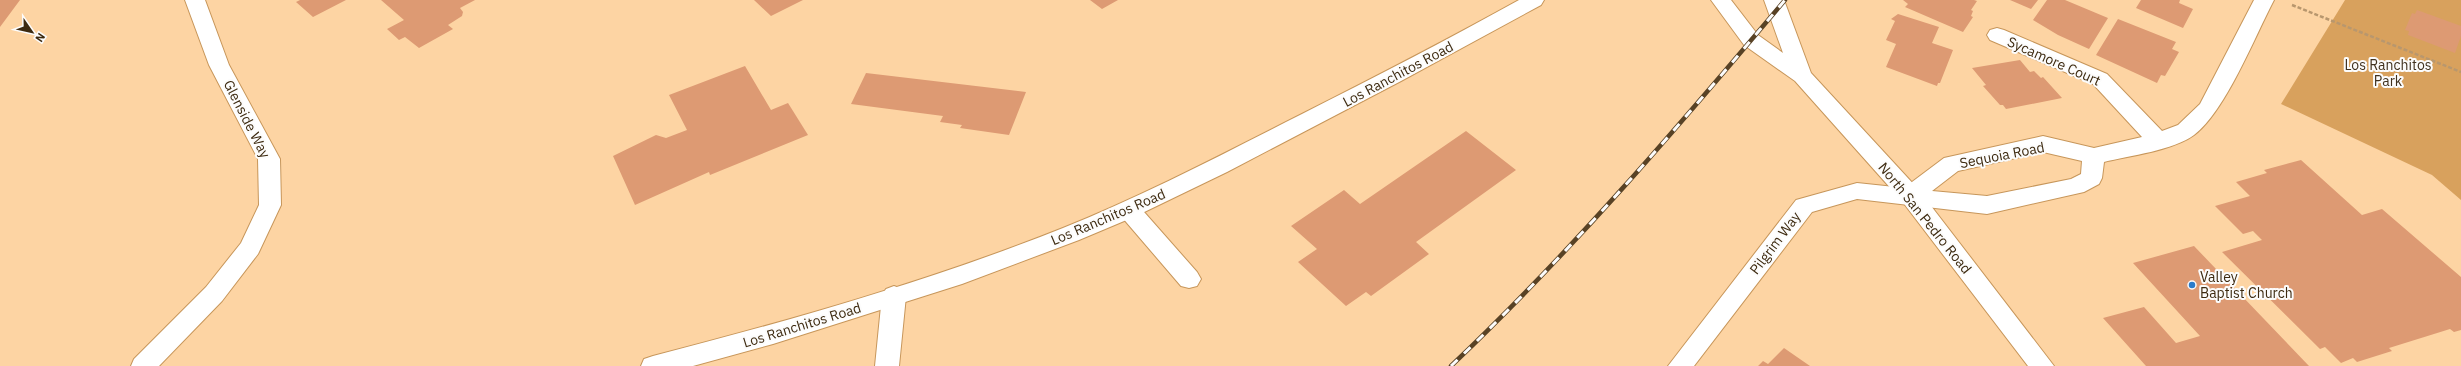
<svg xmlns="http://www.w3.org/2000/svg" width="2461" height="366" font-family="'IBM Plex Sans',sans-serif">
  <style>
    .green { fill: #d8a15d }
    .building { fill: #dd9a73 }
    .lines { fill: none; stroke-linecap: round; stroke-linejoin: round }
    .minor-casing { stroke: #c7965a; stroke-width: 2 }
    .major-casing { stroke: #c7965a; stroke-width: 2 }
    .path { stroke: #b8976e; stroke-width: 2.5; stroke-dasharray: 4 2; stroke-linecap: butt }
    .minor { fill: #fff; fill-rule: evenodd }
    .major { fill: #fff; fill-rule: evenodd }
    .rail-casing { stroke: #584225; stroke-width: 4.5 }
    .rail { stroke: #fcfcfc; stroke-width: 3; stroke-dasharray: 9; stroke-linecap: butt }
    .poi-dot { fill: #2a7ccb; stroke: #fcfcfc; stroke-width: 1.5 }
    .labels { text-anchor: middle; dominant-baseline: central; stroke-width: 4; stroke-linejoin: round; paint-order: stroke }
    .street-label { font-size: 14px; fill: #3d2a10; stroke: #fcfcfc }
    .park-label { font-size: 14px; fill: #40311e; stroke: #fcfcfc }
    .poi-label { font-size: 14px; fill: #3d2a10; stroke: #fcfcfc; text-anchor: start }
  </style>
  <rect width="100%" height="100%" fill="#fdd4a3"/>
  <path class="green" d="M2345,0H2461V200L2432,175L2281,104Z"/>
  <path class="building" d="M0,0H20L0,27Z
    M300,0H346L313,17L296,2Z
    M381,0H475L460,8L463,12L462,16L448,25L453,29L419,48L405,37L399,40L387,29L404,20Z
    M754,0H803L771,16Z
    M1090,0H1118L1102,9Z
    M1903,0H1974L1977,1L1971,10L1973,11L1971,16L1973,17L1963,32L1905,7L1908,4Z
    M2010,0H2038L2031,9Z
    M2047,0H2065L2108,18L2089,49L2058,35L2033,20Z
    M2141,0H2180L2179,3L2193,9L2183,28L2136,8Z
    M2417,10L2461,26V36L2455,53L2408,35L2409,31L2405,30L2412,13L2415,14Z
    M1898,14L1939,27L1932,43L1953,50L1940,83H1938L1937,86L1886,67L1896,44L1886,40L1895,21L1891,19Z
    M2118,19L2176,42L2172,49L2179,52L2165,76L2161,75L2157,83L2096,55Z
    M2020,60L2030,72L2034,71L2041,78L2043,77L2062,98L2006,109L2003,105H2000L1983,86L1986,85L1972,68Z
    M745,66L771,110L788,103L808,135L710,175L709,172L635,205L613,156L656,135L666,138L687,130L669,95Z
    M866,73L1026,92L1009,135L960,128L962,125L940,122L943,116L851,104Z
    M1466,131L1516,170L1416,242L1429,254L1371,296L1366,292L1346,306L1298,262L1317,249L1291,226L1344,190L1360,204Z
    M2301,160L2362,215L2382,209L2461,277V330L2454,332L2450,329L2389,348L2392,351L2357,362L2353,358L2341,363L2325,347L2320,349L2222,252L2262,240L2253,231L2243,234L2215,206L2250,196L2236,182L2267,173L2264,170Z
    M2194,246L2309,366H2146L2103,318L2144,307L2176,343L2200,336L2133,263Z
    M1784,348L1810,366H1758L1763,361L1768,364Z"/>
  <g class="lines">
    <g class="minor-casing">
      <path id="minor" d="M185,0H205L229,65L280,159L281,205L258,254L222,301L159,366H131L134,359L206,287L241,243L259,205L258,159L209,65Z
        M2254,0H2274C2255,36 2225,112 2194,135C2174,150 2129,156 2104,162L2102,178L2099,184L2084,192L1987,214L1857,199L1812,212L1694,366H1668L1796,200L1857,183L1904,188L1944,158L2043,136L2094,148L2142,137L2093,84L1990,40L1987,35L1990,30L1997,28L2004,30L2107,74L2162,131L2178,125L2200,104ZM2043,152L2082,161L2081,174L2071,179L1987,196L1932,191L1958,171Z
        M1129,201L1137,204L1197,272L1201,279L1197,286L1189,288L1181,286L1121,216L1118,210L1121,204Z
        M894,286L902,289L906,296L899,366H875L882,296L886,289Z"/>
    </g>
    <g class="major-casing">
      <path id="major" d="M1519,0H1544L1541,5L1401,81L1227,172L1136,216L1079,240L962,284L773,344L693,366H641L644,359L653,356C792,320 930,281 1063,228C1145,195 1223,154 1302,114C1375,77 1447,40 1519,0Z
        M1711,0H1731L1758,35L1783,53L1764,0H1784L1811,73L1918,189L2054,366H2028L1902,201L1795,81L1744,45Z"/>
    </g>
    <path class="path" d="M2292,5L2461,72"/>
    <use href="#minor" class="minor"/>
    <use href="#major" class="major"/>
    <g class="rail-casing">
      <path id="rail" d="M1451,366C1571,252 1678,127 1785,0"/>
    </g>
    <use href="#rail" class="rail"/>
  </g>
  <circle class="poi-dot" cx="2192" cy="285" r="4"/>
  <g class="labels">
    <g class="street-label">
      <text transform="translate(2054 61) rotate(24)">Sycamore Court</text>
      <text transform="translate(1398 74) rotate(-28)">Los Ranchitos Road</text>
      <text transform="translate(247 119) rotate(63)">Glenside Way</text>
      <text transform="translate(2002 155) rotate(-11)">Sequoia Road</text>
      <text transform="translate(1108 217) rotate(-23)">Los Ranchitos Road</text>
      <text transform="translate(1925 218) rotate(51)">North San Pedro Road</text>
      <text transform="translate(1775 243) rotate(-53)">Pilgrim Way</text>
      <text transform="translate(802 325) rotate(-17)">Los Ranchitos Road</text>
    </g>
    <g class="park-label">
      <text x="2388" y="65">Los Ranchitos<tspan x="2388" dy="16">Park</tspan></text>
    </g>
    <g class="poi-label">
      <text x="2200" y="277">Valley<tspan x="2200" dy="16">Baptist Church</tspan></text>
    </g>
  </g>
  <g transform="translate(32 32) rotate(124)" stroke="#fcfcfc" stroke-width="3" paint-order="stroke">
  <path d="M0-3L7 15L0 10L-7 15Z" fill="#3d2a10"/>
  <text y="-6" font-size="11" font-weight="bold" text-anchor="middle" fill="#3d2a10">N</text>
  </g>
</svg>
